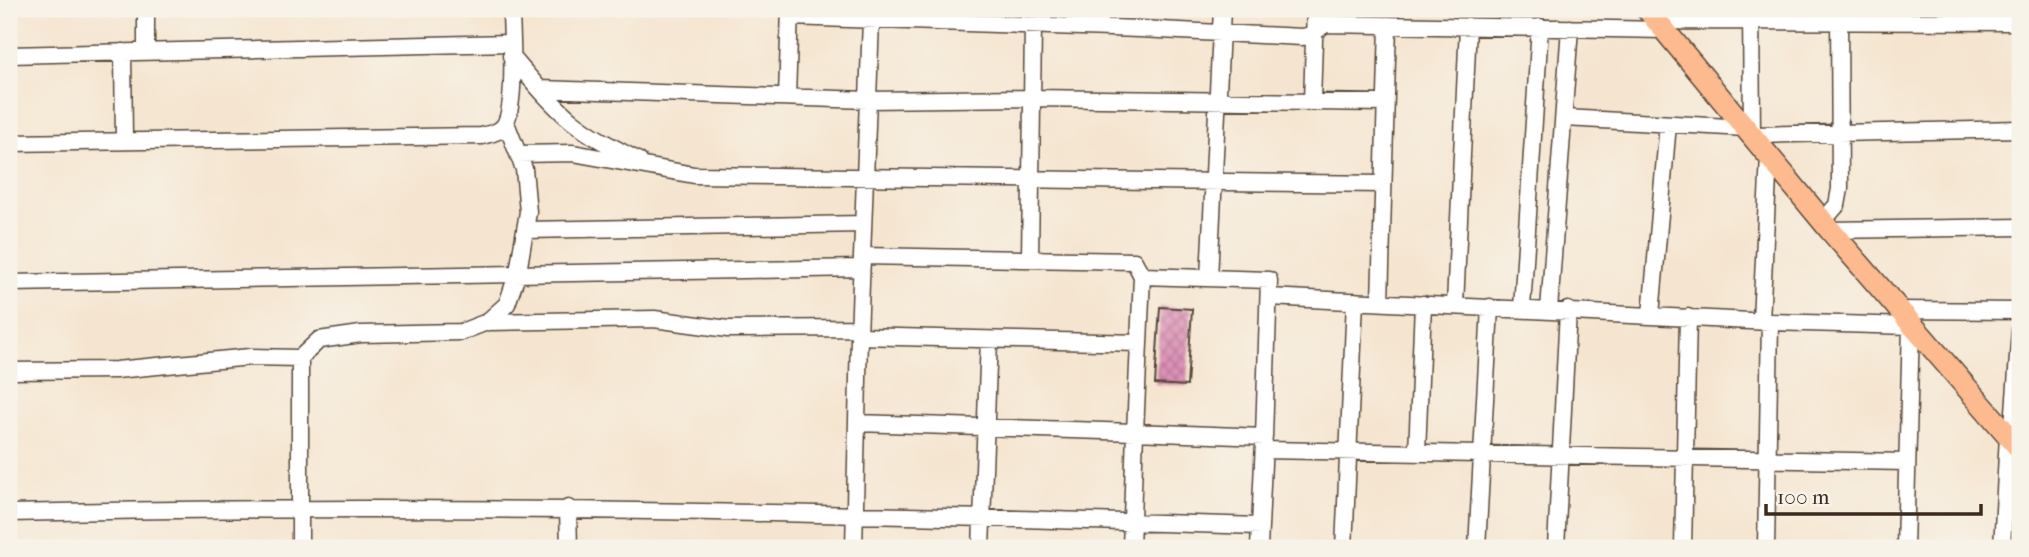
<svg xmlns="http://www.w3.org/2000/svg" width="2029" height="557" font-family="'IM FELL French Canon',serif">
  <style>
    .building { fill: url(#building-cross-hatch) }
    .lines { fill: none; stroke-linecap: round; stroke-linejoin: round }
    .minor-casing { stroke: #574639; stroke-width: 19 }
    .major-casing { stroke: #574639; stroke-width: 24 }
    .minor { stroke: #fff; stroke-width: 16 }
    .major { stroke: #fcba8e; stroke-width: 21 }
  </style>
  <defs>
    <pattern id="building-cross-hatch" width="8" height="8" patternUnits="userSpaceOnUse" patternTransform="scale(1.75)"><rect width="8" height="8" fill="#dd91b7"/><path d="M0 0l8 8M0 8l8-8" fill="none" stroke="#b47794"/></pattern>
  </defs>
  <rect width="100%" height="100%" fill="#f7f3e8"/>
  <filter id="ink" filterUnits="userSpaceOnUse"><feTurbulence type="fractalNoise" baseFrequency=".0143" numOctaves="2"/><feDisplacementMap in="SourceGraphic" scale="14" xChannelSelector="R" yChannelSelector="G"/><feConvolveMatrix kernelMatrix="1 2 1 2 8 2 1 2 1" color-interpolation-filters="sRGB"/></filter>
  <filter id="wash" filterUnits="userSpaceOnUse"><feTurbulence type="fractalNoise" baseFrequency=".00686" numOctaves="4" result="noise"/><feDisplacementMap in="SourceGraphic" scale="28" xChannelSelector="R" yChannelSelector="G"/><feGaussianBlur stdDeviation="1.57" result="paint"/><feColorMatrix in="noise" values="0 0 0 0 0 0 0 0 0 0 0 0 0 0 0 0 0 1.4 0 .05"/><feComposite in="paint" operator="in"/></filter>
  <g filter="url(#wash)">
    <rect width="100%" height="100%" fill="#f5e5d0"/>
    <g id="blocks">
      <path class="building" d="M1160,307L1192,309L1187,386L1155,384Z"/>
    </g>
  </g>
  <g filter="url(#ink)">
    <use href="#blocks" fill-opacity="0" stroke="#574639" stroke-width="2"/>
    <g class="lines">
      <g class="minor-casing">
        <path id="minor" d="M1751,9L1752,135L2020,129
          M790,17L1140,29L1302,37L1311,35L1325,24L1665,30
          M1657,21L2020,22
          M1098,27L1099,9
          M146,51V9
          M123,52L124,141
          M9,55L511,43
          M511,56C530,78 549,102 572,121C592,137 616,149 639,161
          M540,89L868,100L1032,98L1385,103
          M787,97L790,9
          M1312,102L1315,9
          M1565,118L1746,128
          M9,143L482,136C489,134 497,133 502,128C518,113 511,33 511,9
          M519,154L573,153L694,175L1383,184
          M1822,222L1837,205L1840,189L1839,9
          M525,230L863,224
          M1830,230L2020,227
          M862,256L1134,261L1142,276
          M1030,259L1033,25
          M1142,276L1269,280L1264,437L1135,432Z
          M1209,278L1222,9
          M9,283L861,268
          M1269,297L1770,322L1911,326L1905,548
          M1380,302L1388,25
          M1455,305L1468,26
          M1522,308L1540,27
          M1549,310L1570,28
          M1897,310L2020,311
          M1651,315L1668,124
          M1761,321L1769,156
          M487,322L654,319L728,329L859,328
          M859,336L1139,343
          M300,358V548
          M9,371L116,370L250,357L300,358L319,340L361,334L461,332L487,322L507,304L518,272L528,212L524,169L506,123
          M857,423L1135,432L1131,548
          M2012,440L2020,329
          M1264,450L1907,462
          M1417,453L1423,304
          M568,508L569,548
          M9,513C426,503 843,513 1260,526
          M854,548L859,336L871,20
          M981,548L989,340
          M1259,548L1264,442
          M1344,548L1355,301
          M1477,548L1490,307
          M1556,548L1568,310
          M1683,548L1688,317
          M1766,548L1770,322
          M2002,548L2008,435"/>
      </g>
      <g class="major-casing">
        <path id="major" d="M1647,9L1830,230L2020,449"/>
      </g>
      <use href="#minor" class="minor"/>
      <use href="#major" class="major"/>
    </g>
  </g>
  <rect width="2029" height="557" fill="none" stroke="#f7f3e8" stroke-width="35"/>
  <path d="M1766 504v10h215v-10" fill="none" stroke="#3b2a1e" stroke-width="3.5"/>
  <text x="1777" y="504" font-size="21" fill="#3b2a1e" stroke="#f7f3e8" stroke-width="5" paint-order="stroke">100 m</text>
</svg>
